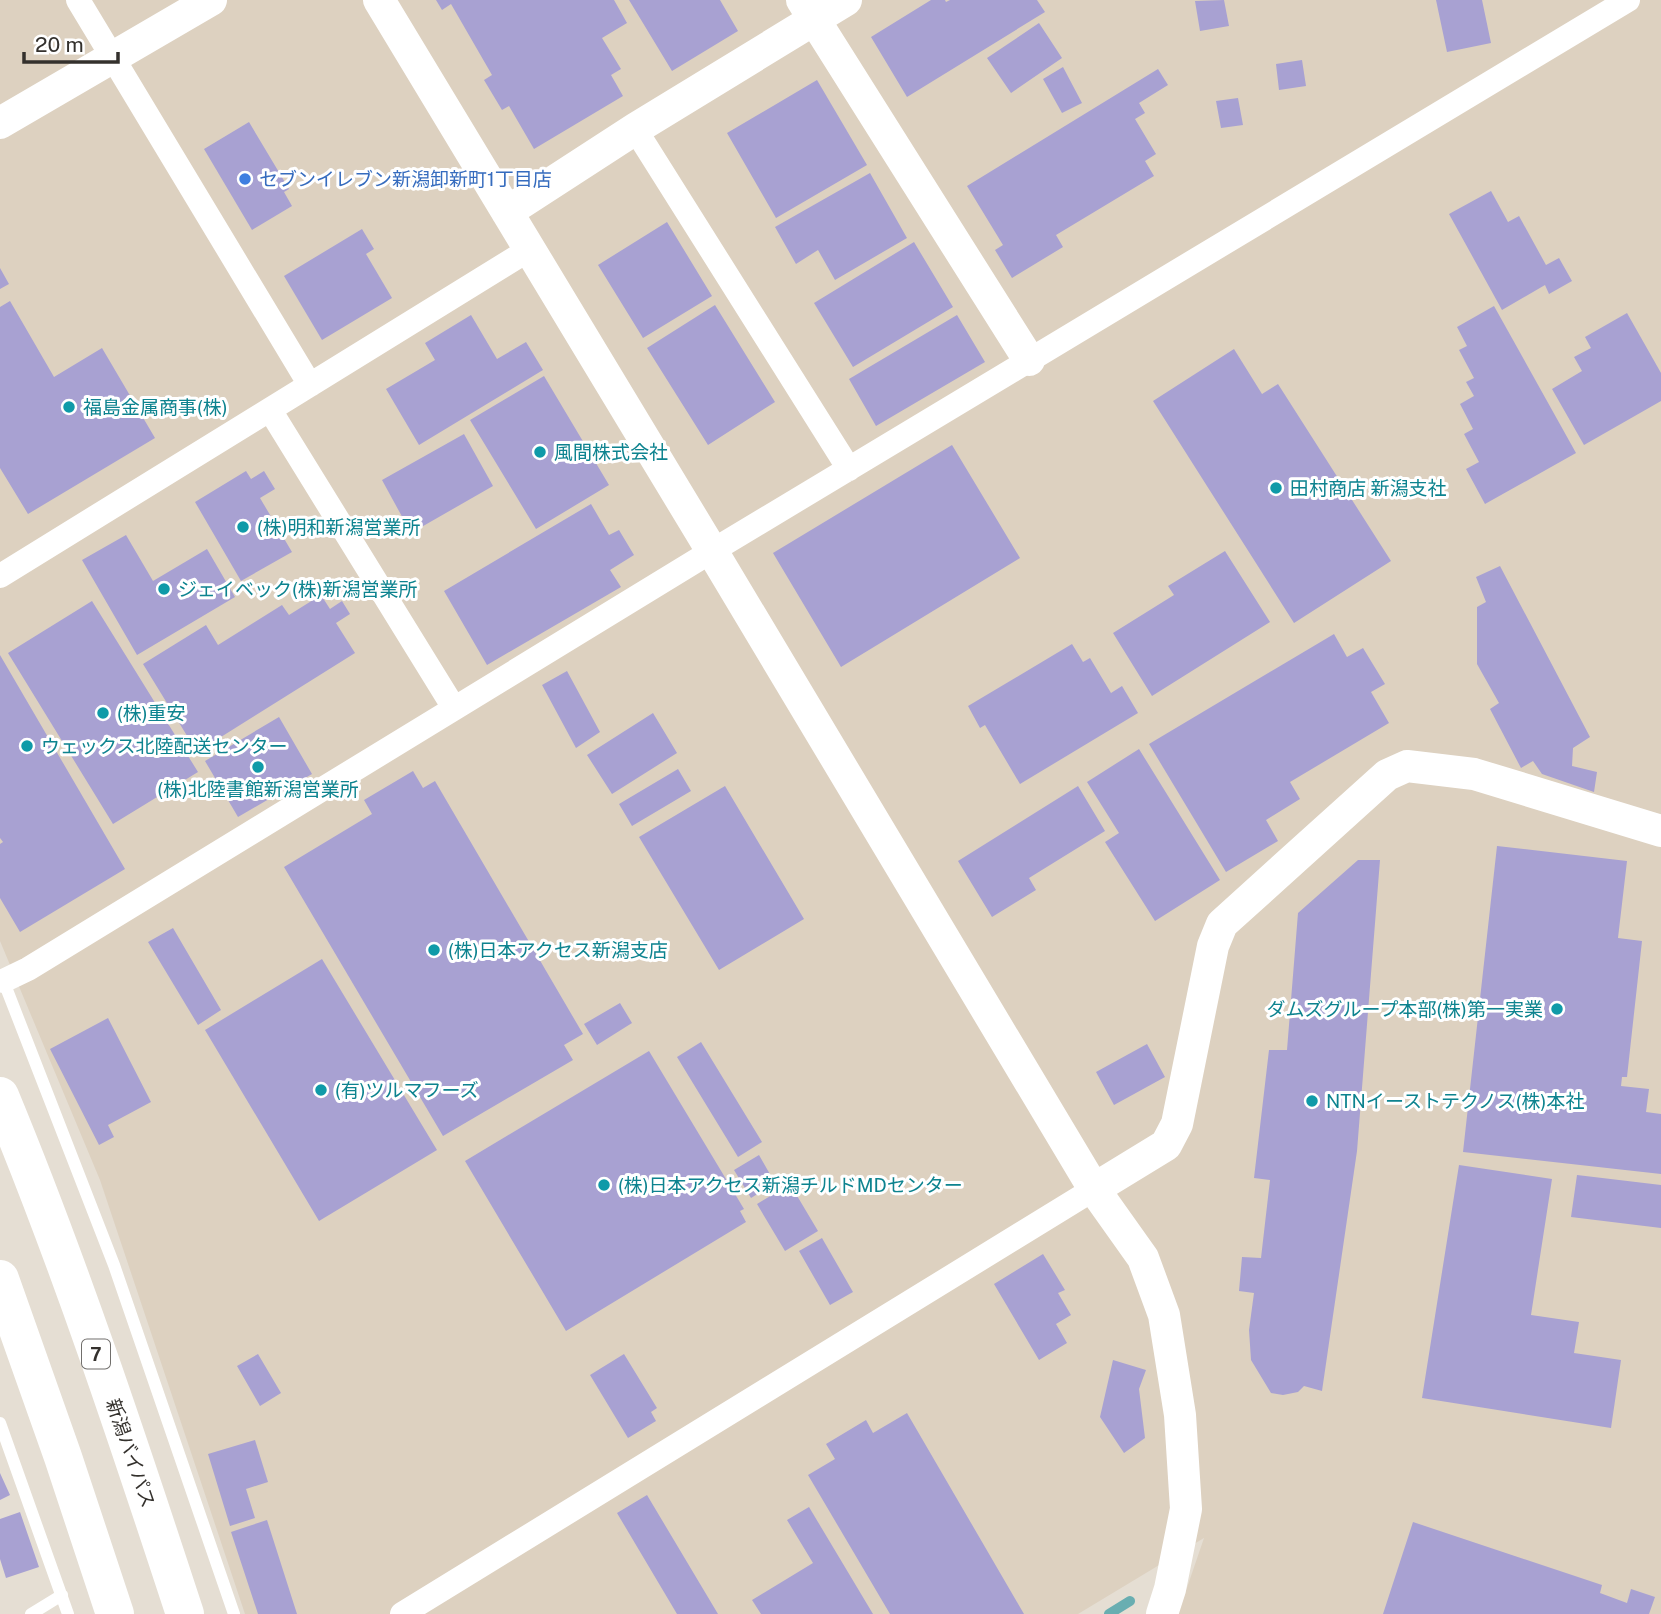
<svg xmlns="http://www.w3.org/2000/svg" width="1661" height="1614" font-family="'Public Sans','Noto Sans JP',sans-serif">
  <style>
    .built { fill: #ddd1c0 }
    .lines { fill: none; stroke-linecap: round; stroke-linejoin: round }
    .stream { stroke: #69aeb1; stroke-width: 10 }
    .building { fill: #a8a1d2 }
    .service { stroke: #fff; stroke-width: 12 }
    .minor { stroke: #fff; stroke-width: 24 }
    .tertiary { stroke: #fff; stroke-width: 32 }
    .trunk { stroke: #fff; stroke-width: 38 }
    .shop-dot { fill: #3f7fe0; stroke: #fff; stroke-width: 2.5 }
    .culture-dot { fill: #0f9aa8; stroke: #fff; stroke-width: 2.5 }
    .labels { text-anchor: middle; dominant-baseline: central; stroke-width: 6; stroke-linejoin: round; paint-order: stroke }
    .shield { fill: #fff; stroke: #716f6c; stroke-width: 2 }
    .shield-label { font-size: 18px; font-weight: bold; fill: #34312d }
    .shop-label { font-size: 19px; fill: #366cbe; stroke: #fff; text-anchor: start }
    .culture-label { font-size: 19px; fill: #0d838f; stroke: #fff; text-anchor: start }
    .street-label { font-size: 19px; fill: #34312d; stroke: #fff }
  </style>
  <rect width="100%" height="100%" fill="#e5ded3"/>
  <path class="built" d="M0,0H1661V1614H1178L1204,1538L1078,1614H245L100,1180L0,941Z"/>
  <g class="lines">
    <path class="stream" d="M1109,1614L1130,1601"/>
  </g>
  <path class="building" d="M436,0H614L627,23L602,38L621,69L611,75L623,96L534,149L509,106L502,110L484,80L492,75L451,4L442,10Z
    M629,0H720L738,31L672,71Z
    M931,0H945L946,2L950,0H1037L1045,12L907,97L871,37Z
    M1224,0L1229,26L1200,31L1195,1Z
    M1436,0H1482L1491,43L1447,52Z
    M1039,23L1062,58L1011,93L987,58Z
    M1302,60L1306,86L1279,90L1276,64Z
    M1063,67L1082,103L1062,113L1043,79Z
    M1158,69L1168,85L1139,103L1145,113L1135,119L1156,154L1145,161L1154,176L1056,235L1063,247L1012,278L995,250L1003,245L967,186Z
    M817,80L867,165L776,218L727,133Z
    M1238,98L1243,125L1221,128L1216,101Z
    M249,122L289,189L284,192L292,206L252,230L204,149Z
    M870,173L907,238L835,280L818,250L796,264L775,227Z
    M1491,191L1508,222L1519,216L1546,265L1559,258L1572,281L1549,294L1545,285L1502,310L1449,214Z
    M667,222L712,296L643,338L598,265Z
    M362,229L374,249L366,254L392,298L322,340L284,276Z
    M914,242L953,307L853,367L814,303Z
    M0,268L9,284L0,289Z
    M10,301L54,377L102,348L155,438L28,514L0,468V307Z
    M715,305L775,402L708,445L647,348Z
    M1494,306L1576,453L1485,504L1466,469L1479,462L1464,434L1473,429L1460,404L1474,396L1466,382L1474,378L1459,350L1467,346L1457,327Z
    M1627,313L1661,373V401L1584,445L1552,389L1582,371L1574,357L1591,348L1585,337Z
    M471,315L497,359L526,342L543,370L419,445L386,389L435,360L425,343Z
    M957,315L985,362L876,426L849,379Z
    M1234,349L1262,394L1278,384L1391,561L1294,623L1153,401Z
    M544,376L609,485L536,529L470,420Z
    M464,434L493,486L411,533L382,480Z
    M952,445L1020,558L841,667L773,553Z
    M246,471L251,479L264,471L275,489L260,498L292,552L241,581L195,502Z
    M591,504L609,535L619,530L634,555L610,570L621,587L487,665L444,591Z
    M126,535L153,581L207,549L235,597L137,655L82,560Z
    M1225,551L1270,622L1152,696L1113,633L1174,595L1168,586Z
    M1500,566L1590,737L1573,748L1572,766L1597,772L1594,792L1542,774L1533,761L1521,768L1490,709L1499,703L1477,664V607L1486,602L1476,577Z
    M321,595L330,609L342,601L350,614L336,623L355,653L197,752L143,664L206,625L218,645L282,605L289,615Z
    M92,601L198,772L113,824L8,653Z
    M1334,634L1347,657L1363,648L1385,684L1371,692L1389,723L1290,782L1300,799L1266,820L1278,841L1226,872L1149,744Z
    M1072,644L1083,662L1090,658L1111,693L1122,686L1138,713L1020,784L985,725L980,728L968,706Z
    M0,655L125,869L20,932L0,898V844L3,842L0,838Z
    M567,671L600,732L576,748L542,685Z
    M653,713L677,753L612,794L587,755Z
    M279,717L312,774L238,817L205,761Z
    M1139,749L1220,880L1155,921L1105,842L1119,833L1087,782Z
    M678,769L691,791L632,826L619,804Z
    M413,771L423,788L435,781L583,1034L564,1045L573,1060L443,1136L284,867L372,814L364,800Z
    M725,786L804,919L719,970L639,837Z
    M1078,786L1105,831L1029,878L1036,890L992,917L958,861Z
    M1497,846L1627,861L1618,938L1642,941L1627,1077H1622L1621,1086L1649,1089L1646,1112L1661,1114V1174L1463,1152Z
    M1358,860H1380L1357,1151L1322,1391L1304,1386L1298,1392L1283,1395L1271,1393L1251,1360L1249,1330L1254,1293L1239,1291L1242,1257L1261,1258L1270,1180L1254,1178L1269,1050H1287L1298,913Z
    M173,928L221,1010L198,1025L148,942Z
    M322,959L437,1150L319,1221L205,1030Z
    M620,1003L632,1023L597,1045L584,1024Z
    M108,1018L151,1102L108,1125L114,1137L99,1145L50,1049Z
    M701,1042L762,1142L738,1157L677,1057Z
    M1147,1044L1165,1077L1114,1105L1096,1072Z
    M649,1051L744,1209L740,1211L746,1222L566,1331L465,1161Z
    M759,1155L775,1183L751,1198L734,1170Z
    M1459,1165L1552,1179L1531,1315L1579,1322L1574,1353L1621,1360L1611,1428L1422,1398Z
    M1577,1175L1661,1185V1228L1571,1217Z
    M790,1184L818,1231L785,1251L757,1204Z
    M822,1238L853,1292L830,1305L799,1251Z
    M1043,1254L1065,1290L1058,1293L1071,1315L1056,1324L1067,1343L1039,1360L994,1284Z
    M258,1354L281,1393L260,1406L237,1366Z
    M624,1354L657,1408L651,1412L656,1421L628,1438L590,1375Z
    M1113,1360L1146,1370L1139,1389L1145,1438L1124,1453L1100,1417Z
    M907,1413L1024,1614H890L808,1475L835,1459L826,1444L866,1420L873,1433Z
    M255,1440L268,1482L246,1489L255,1518L230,1526L208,1454Z
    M0,1473L10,1495L0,1500Z
    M647,1495L718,1614H677L617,1513Z
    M809,1507L873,1614H761L752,1600L813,1563L787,1520Z
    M20,1512L39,1567L6,1578L0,1559V1519Z
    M267,1520L297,1614H258L231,1532Z
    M1413,1522L1602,1585L1600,1593L1627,1603L1631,1589L1655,1597L1649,1614H1383Z"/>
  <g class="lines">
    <path class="service" d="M2,977L114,1265L234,1614
      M0,1423L68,1614
      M31,1614L62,1595"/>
    <path class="minor" d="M78,0L310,385
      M635,129L849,469
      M270,410L454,708
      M0,576L530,249
      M3,981L28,969L712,551L1628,0
      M402,1614L1094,1189"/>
    <path class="tertiary" d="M379,0L712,551L1094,1189L1143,1258L1164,1315L1180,1415L1186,1509L1170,1589L1162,1614
      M802,0L1029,360
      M0,123L211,0
      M507,212L635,129L846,0
      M1094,1189L1166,1145L1177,1124L1213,946L1222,924L1387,775L1407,766L1474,774L1661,831"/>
    <path class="trunk" d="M0,1096C70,1265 128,1440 185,1614
      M0,1279L63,1457L115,1614"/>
  </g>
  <circle class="shop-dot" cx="245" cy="179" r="7"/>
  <g class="culture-dot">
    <circle cx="69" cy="407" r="7"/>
    <circle cx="540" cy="452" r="7"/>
    <circle cx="1276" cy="488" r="7"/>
    <circle cx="243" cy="527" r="7"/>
    <circle cx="164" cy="589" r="7"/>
    <circle cx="103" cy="713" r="7"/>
    <circle cx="27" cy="746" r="7"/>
    <circle cx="258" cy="767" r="7"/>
    <circle cx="434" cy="950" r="7"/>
    <circle cx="1557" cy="1009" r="7"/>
    <circle cx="321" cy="1090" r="7"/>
    <circle cx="1312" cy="1101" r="7"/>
    <circle cx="604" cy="1185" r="7"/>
  </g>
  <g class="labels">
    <rect class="shield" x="82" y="1339.5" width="28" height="29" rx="5"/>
    <g class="shield-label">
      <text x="96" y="1354">7</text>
    </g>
    <g class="shop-label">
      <text x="259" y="179">セブンイレブン新潟卸新町1丁目店</text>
    </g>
    <g class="culture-label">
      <text x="83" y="407">福島金属商事(株)</text>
      <text x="554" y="452">風間株式会社</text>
      <text x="1290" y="488">田村商店 新潟支社</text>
      <text x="257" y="527">(株)明和新潟営業所</text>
      <text x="178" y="589">ジェイベック(株)新潟営業所</text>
      <text x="117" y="713">(株)重安</text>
      <text x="41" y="746">ウェックス北陸配送センター</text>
      <text x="258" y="789" text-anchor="middle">(株)北陸書館新潟営業所</text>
      <text x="448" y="950">(株)日本アクセス新潟支店</text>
      <text x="1543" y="1009" text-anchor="end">ダムズグループ本部(株)第一実業</text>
      <text x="335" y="1090">(有)ツルマフーズ</text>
      <text x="1326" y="1101">NTNイーストテクノス(株)本社</text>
      <text x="618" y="1185">(株)日本アクセス新潟チルドMDセンター</text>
    </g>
    <g class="street-label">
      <text transform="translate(131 1453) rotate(71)">新潟バイパス</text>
    </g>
  </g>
  <path d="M24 52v10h94v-10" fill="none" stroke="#34312d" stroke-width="3.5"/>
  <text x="35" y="52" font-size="21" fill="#34312d" stroke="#ffffff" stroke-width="5" paint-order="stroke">20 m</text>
</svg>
